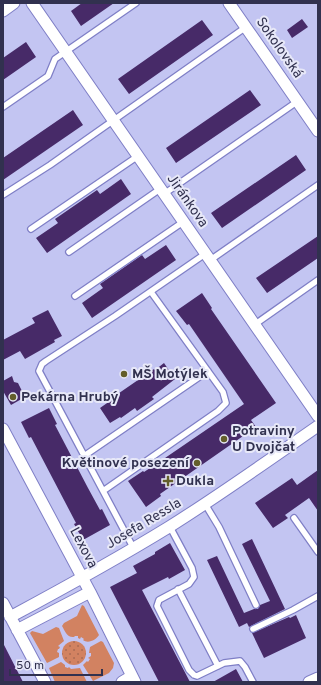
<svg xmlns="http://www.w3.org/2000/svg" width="321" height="685" font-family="Overpass,sans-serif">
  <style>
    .grass { fill: url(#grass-dots) }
    .green { fill: #d28261 }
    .building { fill: #472a68 }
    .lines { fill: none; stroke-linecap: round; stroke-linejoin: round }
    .lane-casing { stroke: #7f7fc6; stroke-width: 8 }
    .street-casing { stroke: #7f7fc6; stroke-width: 13 }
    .lane { stroke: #fff; stroke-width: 5.5 }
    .street { stroke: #fff; stroke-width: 11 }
    .poi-dot { fill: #645e2b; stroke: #e7e8f8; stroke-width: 1.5 }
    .labels { text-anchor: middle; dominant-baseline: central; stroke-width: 4; stroke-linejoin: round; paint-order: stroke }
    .street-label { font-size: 14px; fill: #31314f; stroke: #e7e8f8 }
    .poi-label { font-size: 14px; font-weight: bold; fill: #31314f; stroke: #e7e8f8; text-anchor: start }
  </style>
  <defs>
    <pattern id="grass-dots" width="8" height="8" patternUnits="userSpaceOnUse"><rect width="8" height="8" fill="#d28261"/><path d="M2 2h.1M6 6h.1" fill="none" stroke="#ab6b52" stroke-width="1.8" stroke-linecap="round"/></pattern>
  </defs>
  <rect width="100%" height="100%" fill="#c3c5f2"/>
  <path class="grass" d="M62 653a12 12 0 1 1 24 0a12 12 0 1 1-24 0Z"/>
  <path class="green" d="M82,605L84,606L99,635C96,640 88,644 83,640L84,639L81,637L80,639L78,638V636H75L74,637C67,638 65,631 62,626L64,623L77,616Z
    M56,627L59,628L64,641L58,646L60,647L59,649H58L57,652L59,653V657L47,663L30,633L32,631L43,634Z
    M101,641L103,642L114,663L113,668L109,673L93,681L83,665L87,661L88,662L90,659L88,658L91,656V653H89L90,647Z
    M61,662L65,665V667L68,668L69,667L71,669L80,668L87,682H55L49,668Z"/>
  <path class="building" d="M82,3H114L81,26L71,11Z
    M302,19L308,27L292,38L287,30Z
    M202,20L213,35L129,94L118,79Z
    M26,42L36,57L3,80V58Z
    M250,90L261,105L176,163L166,148Z
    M73,110L83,125L3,180V158Z
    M296,155L306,170L222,228L211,213Z
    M121,179L131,194L47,253L36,238L58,223L55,219L97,190L100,194Z
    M318,236V258L267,293L256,278Z
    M166,245L176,260L92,318L82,303L103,288L100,284L142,255L145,259Z
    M202,293L212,308L211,309L276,403L251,420L256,427L160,494L161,496L146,507L128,481L143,471L144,472L165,458L244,404L189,324L187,325L176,311Z
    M48,310L62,336L54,340L55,342L25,359L20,351L3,360V340L35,323L32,318Z
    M164,363L175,379L152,397L154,399L137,411L135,408L121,418L120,417L110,423L100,408L110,401L109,400L154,369L155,370Z
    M12,376L14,382L18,383L25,397L11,405L3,391V381Z
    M49,408L57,424L55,425L88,488L100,510L102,509L110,525L83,540L74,524L76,523L31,437L29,438L21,422Z
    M318,470V511L309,498L285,515L288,518L273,528L255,503L292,478L297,485Z
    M252,539L285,609L249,627L247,623L239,627L207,560L217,556L244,613L254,609H258L260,605L270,601L242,544Z
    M170,543L185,570L169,579L168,577L142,590L190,682H159L110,587L137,573L133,566L155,554V552Z
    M296,615L306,638L264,658L252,633L289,617L290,618Z
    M3,643L23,682H3Z
    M236,669L243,682H213Z"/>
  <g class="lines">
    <g class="lane-casing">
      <path id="lane" d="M3,107L48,76L55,59L136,3
        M164,194L298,101
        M3,195L50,165L246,27
        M31,229L138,156
        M69,252L160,189
        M209,261L318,185
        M75,296L183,222
        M254,325L318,280
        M84,456L208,371
        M103,491L218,411L226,403L223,392L151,292
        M205,504L219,527L256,605
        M294,518L318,552
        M170,527L192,568L194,577L189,584L159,600L157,606L189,670L194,675L197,676L224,663L240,661L245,667L253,682
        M134,549L39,371L42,364L46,361L115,316L205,254
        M178,589L218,666
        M253,629L293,610L318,596"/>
    </g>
    <g class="street-casing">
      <path id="street" d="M32,3L318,416
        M229,3L318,131
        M3,11L14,3
        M3,429L90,592L135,682
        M3,603L45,682
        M10,617C64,588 117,559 169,527C220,495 269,460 318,426
        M17,630L90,592
        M122,682L132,676
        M309,682L318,678"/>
    </g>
    <use href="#lane" class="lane"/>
    <use href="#street" class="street"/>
  </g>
  <g class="poi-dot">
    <circle cx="124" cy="374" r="4"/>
    <circle cx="13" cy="397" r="4"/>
    <circle cx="224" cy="439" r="4"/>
    <circle cx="197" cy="463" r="4"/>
    <path d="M166 475h4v4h4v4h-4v4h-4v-4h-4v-4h4z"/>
  </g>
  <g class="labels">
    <g class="street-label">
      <text transform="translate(279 48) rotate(55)">Sokolovská</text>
      <text transform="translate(187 201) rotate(55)">Jiránkova</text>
      <text transform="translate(144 524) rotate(-31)">Josefa Ressla</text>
      <text transform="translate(83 548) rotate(62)">Lexova</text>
    </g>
    <g class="poi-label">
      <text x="132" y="374">MŠ Motýlek</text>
      <text x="21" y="397">Pekárna Hrubý</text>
      <text x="232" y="431">Potraviny<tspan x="232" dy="16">U Dvojčat</tspan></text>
      <text x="189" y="463" text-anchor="end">Květinové posezení</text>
      <text x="176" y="481">Dukla</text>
    </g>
  </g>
  <rect width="321" height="685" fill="none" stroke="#31314f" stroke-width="8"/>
  <path d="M10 669v6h92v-6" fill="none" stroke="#31314f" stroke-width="2"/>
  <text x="16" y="669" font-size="12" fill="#31314f" stroke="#e7e8f8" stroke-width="3" paint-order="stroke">50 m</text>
</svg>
